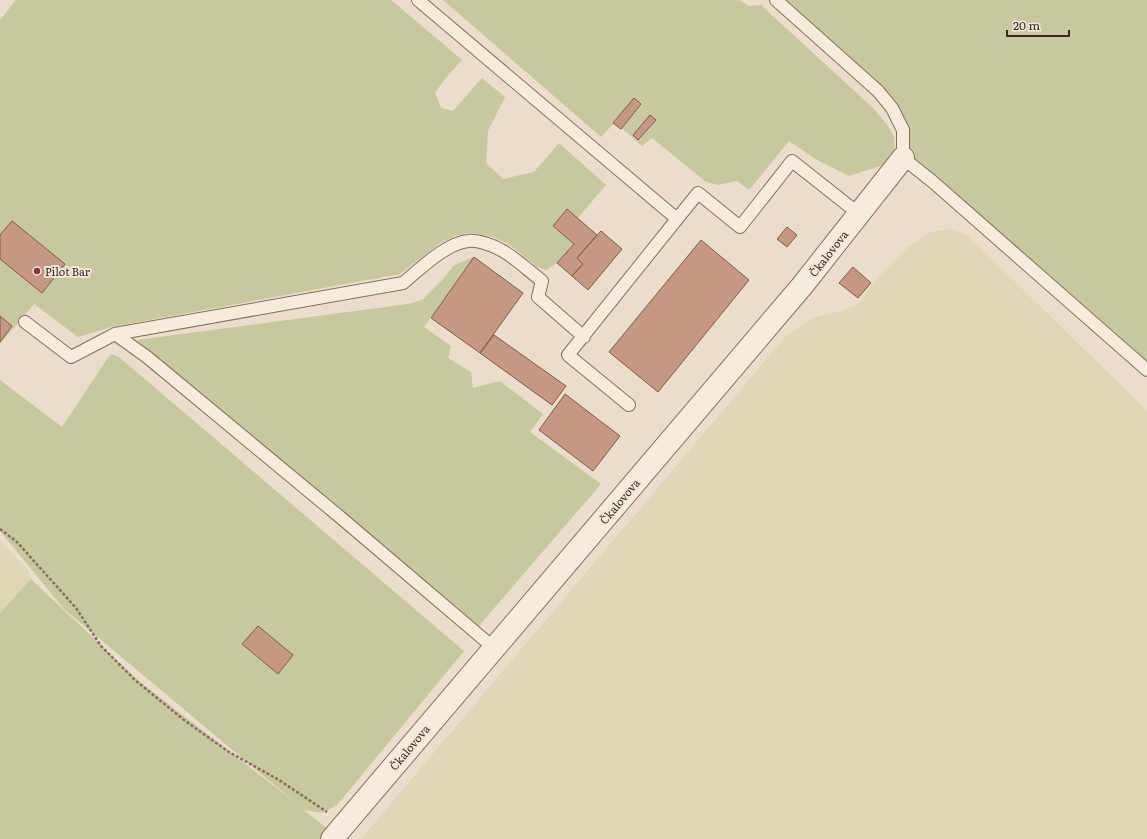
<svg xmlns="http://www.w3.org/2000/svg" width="1147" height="839" font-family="Literata,serif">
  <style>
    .farmland { fill: #dfd5b7 }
    .green { fill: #c7c89e }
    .building { fill: #c59883; stroke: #825a48 }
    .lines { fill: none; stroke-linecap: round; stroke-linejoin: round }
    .lane-casing { stroke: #857060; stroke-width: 14 }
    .street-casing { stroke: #857060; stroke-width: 24 }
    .path { stroke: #857060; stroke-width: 2.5; stroke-dasharray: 3 2; stroke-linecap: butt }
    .lane { stroke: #f6ecdc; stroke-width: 12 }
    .street { stroke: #f6ecdc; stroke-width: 22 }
    .poi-dot { fill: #8e363e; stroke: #f3e8d8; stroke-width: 1.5 }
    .labels { text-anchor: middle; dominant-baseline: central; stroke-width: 4; stroke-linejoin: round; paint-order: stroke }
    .street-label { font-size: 11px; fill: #372a22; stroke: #f3e8d8 }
    .poi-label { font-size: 11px; fill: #372a22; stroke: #f3e8d8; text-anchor: start }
  </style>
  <rect width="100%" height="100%" fill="#eaddc9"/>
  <path class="farmland" d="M948,229L967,235L1147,411V839H361L787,335L813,318L842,311L859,304L879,276L907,248L931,232Z
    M0,541L28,570L31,579L0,613Z"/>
  <path class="green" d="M16,0H391L462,60L443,81L435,93L441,108L453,111L482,78L505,97L488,131L486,163L503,179L534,172L559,143L606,185L578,218L567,209L553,226L574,244L557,263L546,270L537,267L507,243L489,236L472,233L455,236L440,243L400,274L111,327L78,337L34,304L0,344V20Z
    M443,0H739L749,6L761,5L874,109L888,126L894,137L895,154L886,164L849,176L817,160L789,141L749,190L737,181L718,185L706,182L652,138L642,146L615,122L601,137Z
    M776,0H1147V370L916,168L892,108Z
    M474,257L424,327L451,346L448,358L471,372L473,388L500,381L543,414L530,432L601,484L478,627L137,340L408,304L422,300L444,278L454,265Z
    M112,354L119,357L464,651L338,804L323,813L304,810L328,829L320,839H0V613L31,579L140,682L296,803L64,609L0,531V380L62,427L107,359Z"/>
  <path class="building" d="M634,98L641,104L621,129L613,123Z
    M650,115L656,120L638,140L633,135Z
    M567,209L597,235L577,258L583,264L572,276L557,263L574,244L553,226Z
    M12,221L65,264L42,293L0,259V235Z
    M787,227L797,235L787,247L777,239Z
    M601,231L622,249L588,290L572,276L583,264L577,258Z
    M701,240L749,280L658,392L609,352Z
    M474,257L523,293L480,353L431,318Z
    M853,267L871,283L858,298L839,283Z
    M0,316L12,326L0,342Z
    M494,335L566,386L552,405L480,353Z
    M565,394L620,436L593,471L539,430Z
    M258,626L293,655L278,674L242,644Z"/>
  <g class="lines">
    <g class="lane-casing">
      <path id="lane" d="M418,0L677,219L568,355L629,405
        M776,0L878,91L892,108L903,130V158L933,182L1147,370
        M677,219L698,193L740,227L792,161L859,214
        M25,322L71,357L115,334L147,357L340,517L494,648
        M115,334L403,283C419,270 447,242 469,241C478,240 492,245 501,250C513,256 530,272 542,281L538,297L584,337"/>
    </g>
    <g class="street-casing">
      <path id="street" d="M332,839L802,286L903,158"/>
    </g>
    <path class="path" d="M0,529L17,542L76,608L101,646L135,680L184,720L229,752L279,780L327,812"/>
    <use href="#lane" class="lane"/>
    <use href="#street" class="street"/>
  </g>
  <circle class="poi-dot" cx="37" cy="271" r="4"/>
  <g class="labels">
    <g class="street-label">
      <text transform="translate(828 253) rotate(-52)">Čkalovova</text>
      <text transform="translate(619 501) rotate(-50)">Čkalovova</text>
      <text transform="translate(409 747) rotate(-50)">Čkalovova</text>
    </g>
    <g class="poi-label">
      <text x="45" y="271">Pilot Bar</text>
    </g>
  </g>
  <path d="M1007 30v6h62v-6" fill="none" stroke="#372a22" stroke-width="2"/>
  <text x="1013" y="30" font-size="12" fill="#372a22" stroke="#f3e8d8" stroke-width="3" paint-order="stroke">20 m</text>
</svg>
